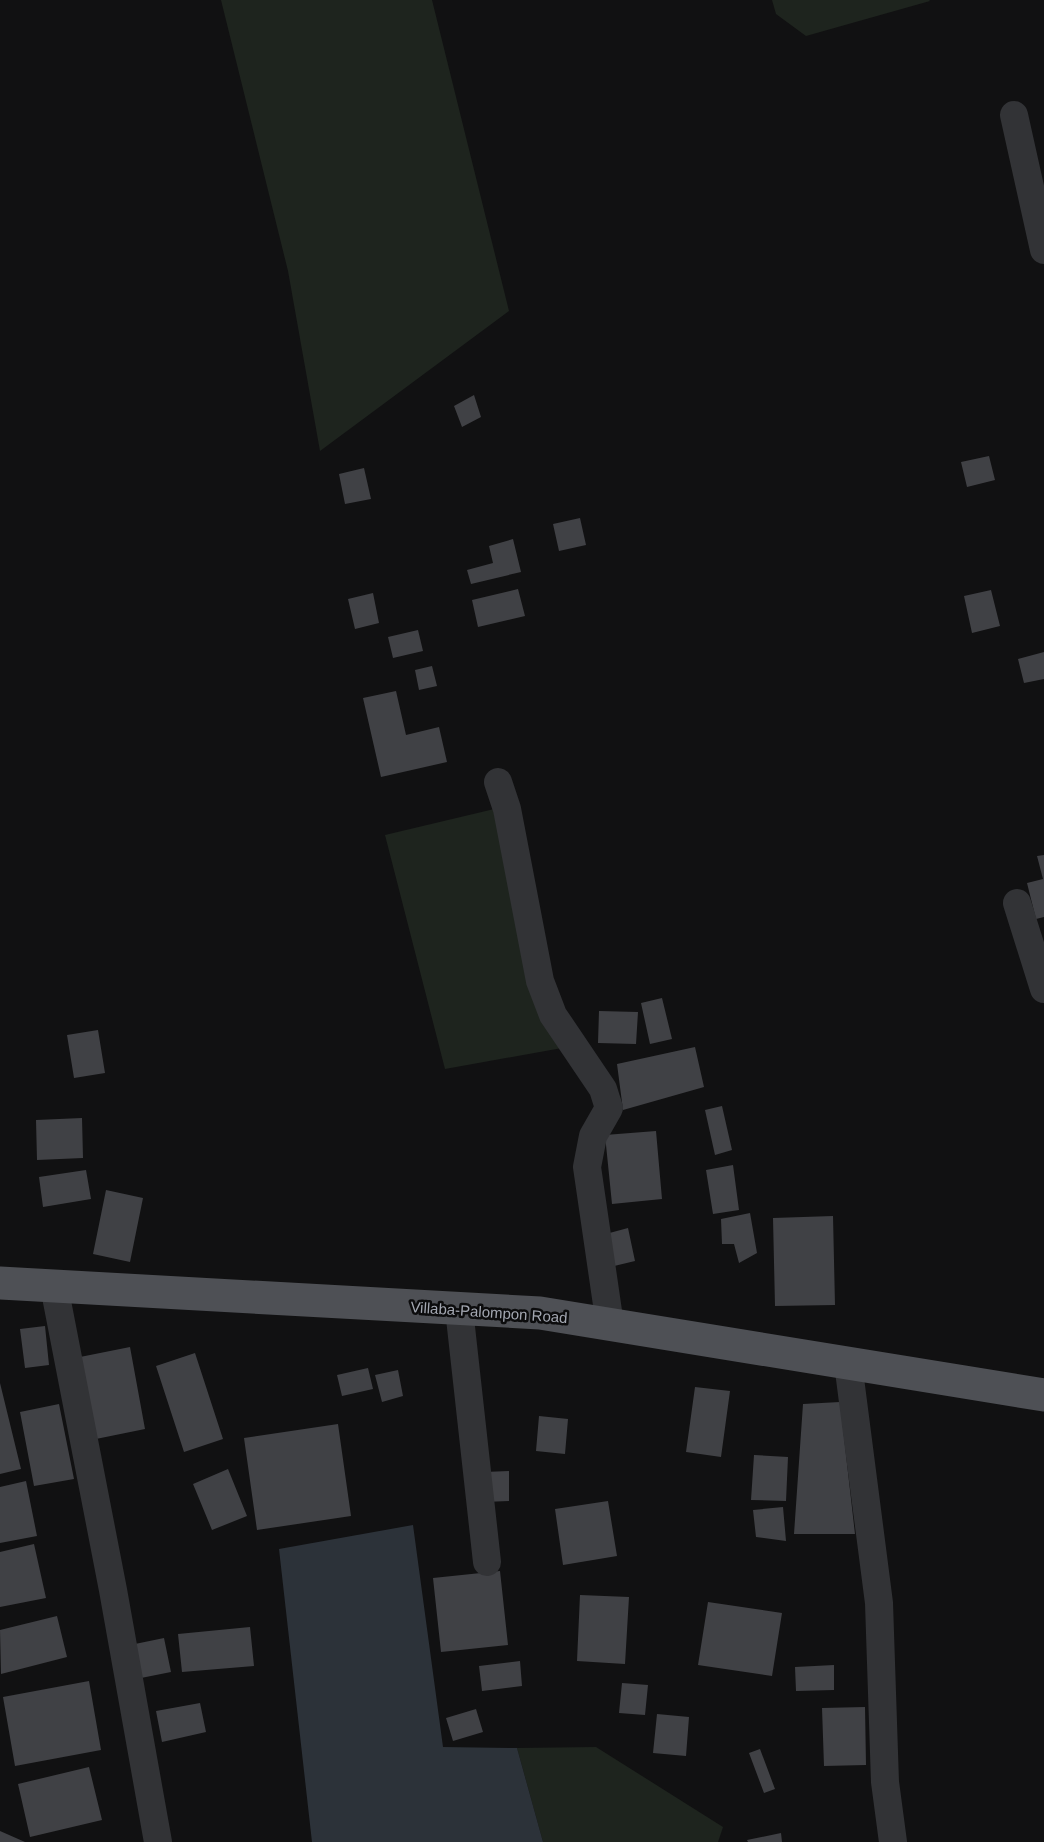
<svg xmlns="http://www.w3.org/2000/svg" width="1044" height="1842" font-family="Arial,sans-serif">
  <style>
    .green { fill: #1e241e }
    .water { fill: #2c3239 }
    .building { fill: #404145 }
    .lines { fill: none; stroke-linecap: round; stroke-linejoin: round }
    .street { stroke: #323336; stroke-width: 28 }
    .primary { stroke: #4e5055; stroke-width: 33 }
    .labels { text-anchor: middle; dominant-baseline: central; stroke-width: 5; stroke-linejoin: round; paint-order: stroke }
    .street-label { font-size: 15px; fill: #a3a7b1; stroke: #0c0c0d }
  </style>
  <rect width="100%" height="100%" fill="#111112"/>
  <path class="green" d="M221,0H432L509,311L320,451L288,271Z
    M772,0H929L930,1L806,36L776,14Z
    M515,804L562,1048L445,1069L385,835Z
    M596,1747L723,1827L718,1842H543L517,1748Z"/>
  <path class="water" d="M413,1525L443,1747L517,1748L543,1842H312L279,1549Z"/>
  <path class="building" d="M474,395L481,417L462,427L454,406Z
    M989,456L995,480L967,487L961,462Z
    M364,468L371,499L345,504L339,474Z
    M580,518L586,545L559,551L553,524Z
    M513,539L521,572L471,584L467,570L493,563L489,546Z
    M518,589L525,616L478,627L472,600Z
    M991,590L1000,626L972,633L964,596Z
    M373,593L379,623L355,629L348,599Z
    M418,630L423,651L393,658L388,637Z
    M1044,652V679L1024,683L1018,659Z
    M432,666L437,686L419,690L415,670Z
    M396,691L406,735L439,727L447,762L381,777L363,698Z
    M1044,855V917L1036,919L1027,883L1043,879L1037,856Z
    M662,998L672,1039L650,1044L641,1003Z
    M599,1011L638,1012L636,1044L598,1043Z
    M98,1030L105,1073L74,1078L67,1035Z
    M695,1047L704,1087L623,1110L617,1064Z
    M722,1106L732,1150L715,1155L705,1110Z
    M82,1118L83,1158L37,1160L36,1120Z
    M656,1131L662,1199L612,1204L605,1135Z
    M733,1165L739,1210L713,1214L706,1170Z
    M86,1170L91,1199L43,1207L39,1177Z
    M106,1190L143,1198L130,1262L93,1254Z
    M750,1213L757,1253L739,1263L734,1244H722L721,1219Z
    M833,1216L835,1305L775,1306L773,1218Z
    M628,1228L635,1261L610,1267L602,1235Z
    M45,1326L49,1365L25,1368L20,1329Z
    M130,1347L145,1429L91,1440L75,1358Z
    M195,1353L223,1439L184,1452L156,1366Z
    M368,1368L373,1389L342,1396L337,1375Z
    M398,1370L403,1396L382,1402L375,1375Z
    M0,1383L21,1469L0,1474Z
    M695,1387L730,1391L721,1457L686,1452Z
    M840,1402L855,1534H794L803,1404Z
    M59,1404L74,1479L34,1486L20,1412Z
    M539,1416L568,1419L565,1454L536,1451Z
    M338,1424L351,1516L257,1530L244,1438Z
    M754,1455L788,1457L786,1501L751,1500Z
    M228,1469L247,1516L212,1530L193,1484Z
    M509,1471V1501L484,1502V1472Z
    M26,1481L37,1536L0,1543V1487Z
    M608,1501L617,1556L563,1565L555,1509Z
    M783,1507L786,1541L756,1537L753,1510Z
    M34,1544L46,1598L0,1607V1552Z
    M500,1571L508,1645L441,1652L433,1578Z
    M580,1595L629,1597L625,1664L577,1661Z
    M708,1602L782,1613L772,1676L698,1665Z
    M57,1616L67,1657L1,1674L0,1630Z
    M250,1627L254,1666L182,1672L178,1634Z
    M164,1638L171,1672L141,1678L135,1644Z
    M520,1661L522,1686L482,1691L479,1666Z
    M834,1665V1690L796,1691L795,1667Z
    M89,1681L101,1750L15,1766L3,1697Z
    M622,1683L648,1685L645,1715L619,1713Z
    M200,1703L206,1732L162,1742L156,1711Z
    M865,1707L866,1765L824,1766L822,1708Z
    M476,1709L483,1732L453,1741L446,1718Z
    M657,1714L689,1717L686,1756L653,1753Z
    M760,1749L775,1789L764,1793L749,1753Z
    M89,1767L102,1820L30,1837L18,1784Z
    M0,1831L25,1842H0Z
    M781,1833L782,1842H748L747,1840Z"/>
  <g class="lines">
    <path class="street" d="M1014,115L1044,250
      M498,782L507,809L540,981L553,1015L603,1089L609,1108L593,1136L587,1167L610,1325
      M1017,903L1044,989
      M54,1286L113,1590L158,1842
      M459,1309L487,1562
      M848,1363L879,1603L885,1782L893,1842"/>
    <path class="primary" d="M0,1283L540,1313L1044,1395"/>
  </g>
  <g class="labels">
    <g class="street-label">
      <text transform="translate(489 1312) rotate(4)">Villaba-Palompon Road</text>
    </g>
  </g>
</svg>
